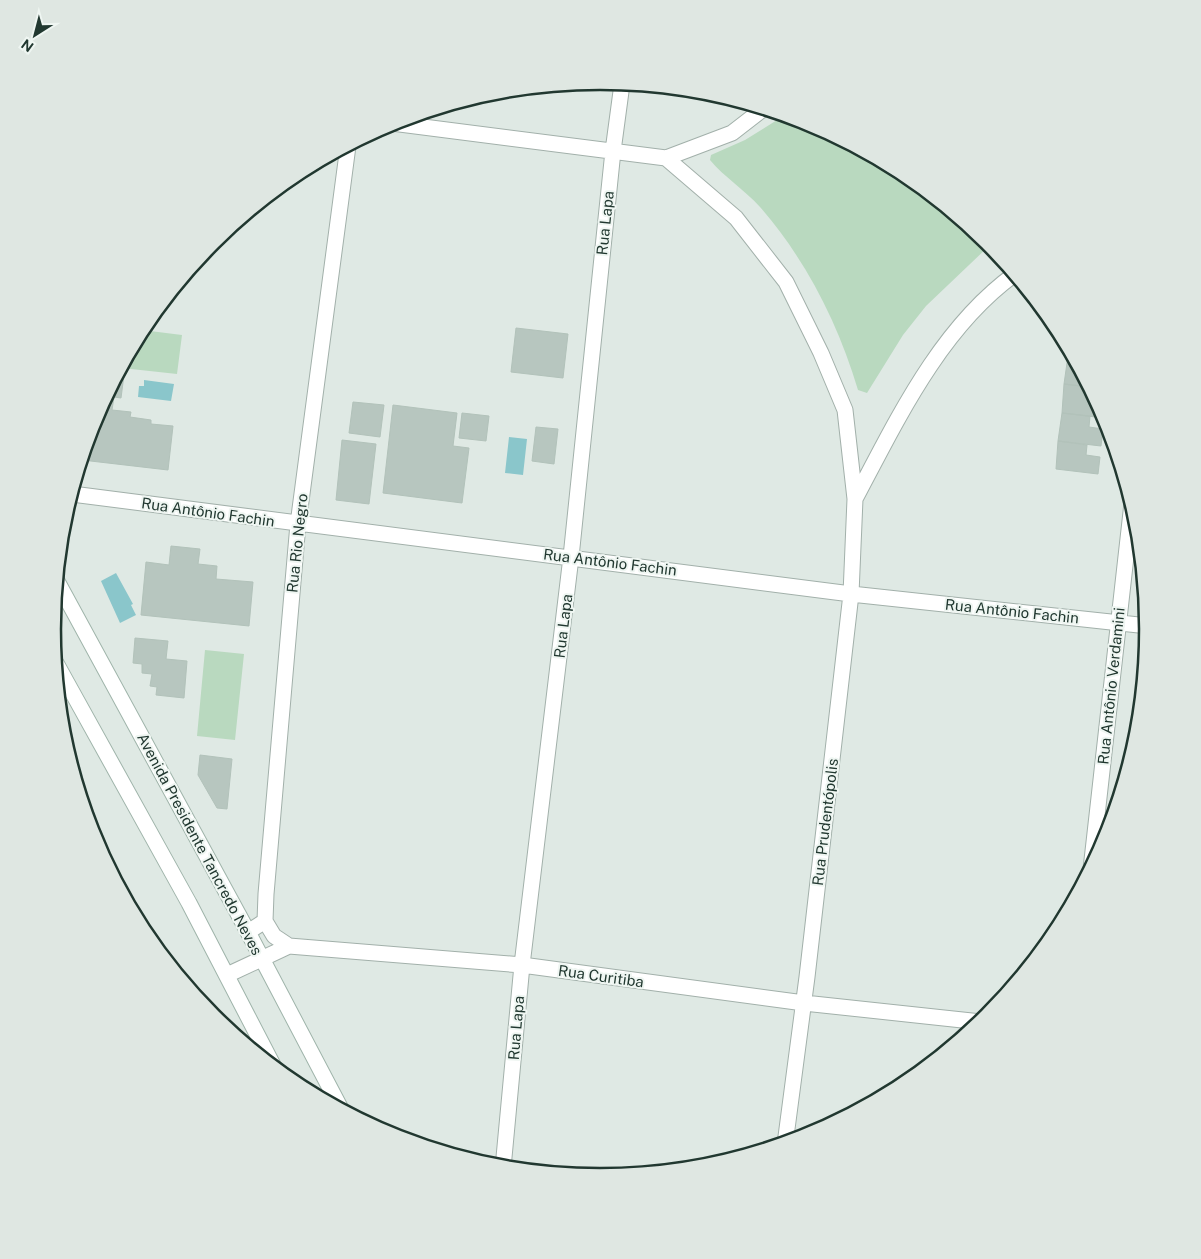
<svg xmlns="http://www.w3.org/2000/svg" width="1201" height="1259" font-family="'Public Sans',sans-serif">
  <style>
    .green { fill: #b9d9bf }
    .water { fill: #8ac6cb }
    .building { fill: #b7c6bf; stroke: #b2c2ba }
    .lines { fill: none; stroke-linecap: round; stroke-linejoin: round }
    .street-casing { stroke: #a2b0aa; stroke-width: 17 }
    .secondary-casing { stroke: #9fb4aa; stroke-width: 17 }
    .street { stroke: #fff; stroke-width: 15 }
    .secondary { stroke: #fff; stroke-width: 15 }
    .labels { text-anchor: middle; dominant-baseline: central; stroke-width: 4; stroke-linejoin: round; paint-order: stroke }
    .street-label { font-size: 15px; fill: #213830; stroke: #eff6f2 }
    .rim { fill: none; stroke: #213830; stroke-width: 2.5 }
  </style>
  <rect width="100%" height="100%" fill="#dfe9e4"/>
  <path class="green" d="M785,115L810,123L905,174L990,245L926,306L903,335L867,393L858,390C838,323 806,260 760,207C745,190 724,177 710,160L711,155L745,140Z
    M142,330L182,335L177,374L122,368Z
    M205,650L244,654L235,740L197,736Z"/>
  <path class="water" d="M144,380L174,384L171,401L138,397L139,386H144Z
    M509,437L527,439L523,475L505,473Z
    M116,573L133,604L131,605L136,615L120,623L101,581Z"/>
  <path class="building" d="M516,328L568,334L563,378L511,372Z
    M1068,356L1073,357L1089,387L1064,384Z
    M118,375H124L121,398L114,397L112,410L131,412L130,417L151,420V424L173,426L168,470L82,460L94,420Z
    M1064,384L1089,387L1092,398L1095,399L1104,418L1062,413Z
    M353,402L384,405L380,437L349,433Z
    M393,405L457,413L453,446L469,448L462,503L383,493Z
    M462,413L489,416L486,441L459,438Z
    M1062,413L1090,416L1089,427L1103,429L1101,446L1058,441Z
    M536,427L558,429L554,464L532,461Z
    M342,440L376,444L369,504L336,500Z
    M1058,441L1087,445L1086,455L1100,457L1098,474L1056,469Z
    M171,546L200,549L198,564L217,566L216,579L253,582L249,626L141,615L146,562L169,565Z
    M135,638L168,641L166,659L187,661L184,698L156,695L157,687L150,686L152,674L142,673V664L133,663Z
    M200,755L232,759L227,809L217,808L198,775Z"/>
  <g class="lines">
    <g class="street-casing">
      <path id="street" d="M392,123L666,158L732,133L763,109
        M666,158L736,218L786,282L821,353L845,410L855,499L851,594L807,977L785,1144
        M72,494L851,594L1148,626
        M855,499C897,420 940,328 1015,274
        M1091,869L1132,503
        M265,921L274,936L289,946
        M248,932L265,921L266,894L298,524L348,146
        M227,975L289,946L522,965L804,1003L981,1022
        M254,1051L261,1043
        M503,1168L522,965L571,557L613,151L622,84"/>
    </g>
    <g class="secondary-casing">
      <path id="secondary" d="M57,581L248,932L341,1109
        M56,663L189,903L274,1067"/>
    </g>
    <use href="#street" class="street"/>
    <use href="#secondary" class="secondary"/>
  </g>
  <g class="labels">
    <g class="street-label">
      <text transform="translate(605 223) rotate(-84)">Rua Lapa</text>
      <text transform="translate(208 512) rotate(8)">Rua Antônio Fachin</text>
      <text transform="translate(297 543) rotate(-84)">Rua Rio Negro</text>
      <text transform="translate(610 562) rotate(7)">Rua Antônio Fachin</text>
      <text transform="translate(1012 611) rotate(6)">Rua Antônio Fachin</text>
      <text transform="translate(563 626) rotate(-83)">Rua Lapa</text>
      <text transform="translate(1111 686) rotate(-84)">Rua Antônio Verdamini</text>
      <text transform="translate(825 822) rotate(-83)">Rua Prudentópolis</text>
      <text transform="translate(200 844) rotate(62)">Avenida Presidente Tancredo Neves</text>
      <text transform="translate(601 976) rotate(8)">Rua Curitiba</text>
      <text transform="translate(516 1028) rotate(-85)">Rua Lapa</text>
    </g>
  </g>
  <path d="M0 0H1201V1259H0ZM61 629a539 539 0 1 1 1078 0a539 539 0 1 1-1078 0Z" fill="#dfe7e2" fill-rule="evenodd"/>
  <path class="rim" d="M61 629a539 539 0 1 1 1078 0a539 539 0 1 1-1078 0Z"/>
  <g transform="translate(35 35) rotate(216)" stroke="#eff6f2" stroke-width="4" paint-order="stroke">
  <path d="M0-4L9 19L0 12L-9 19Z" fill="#213830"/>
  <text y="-8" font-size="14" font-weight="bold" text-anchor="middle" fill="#213830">N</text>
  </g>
</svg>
